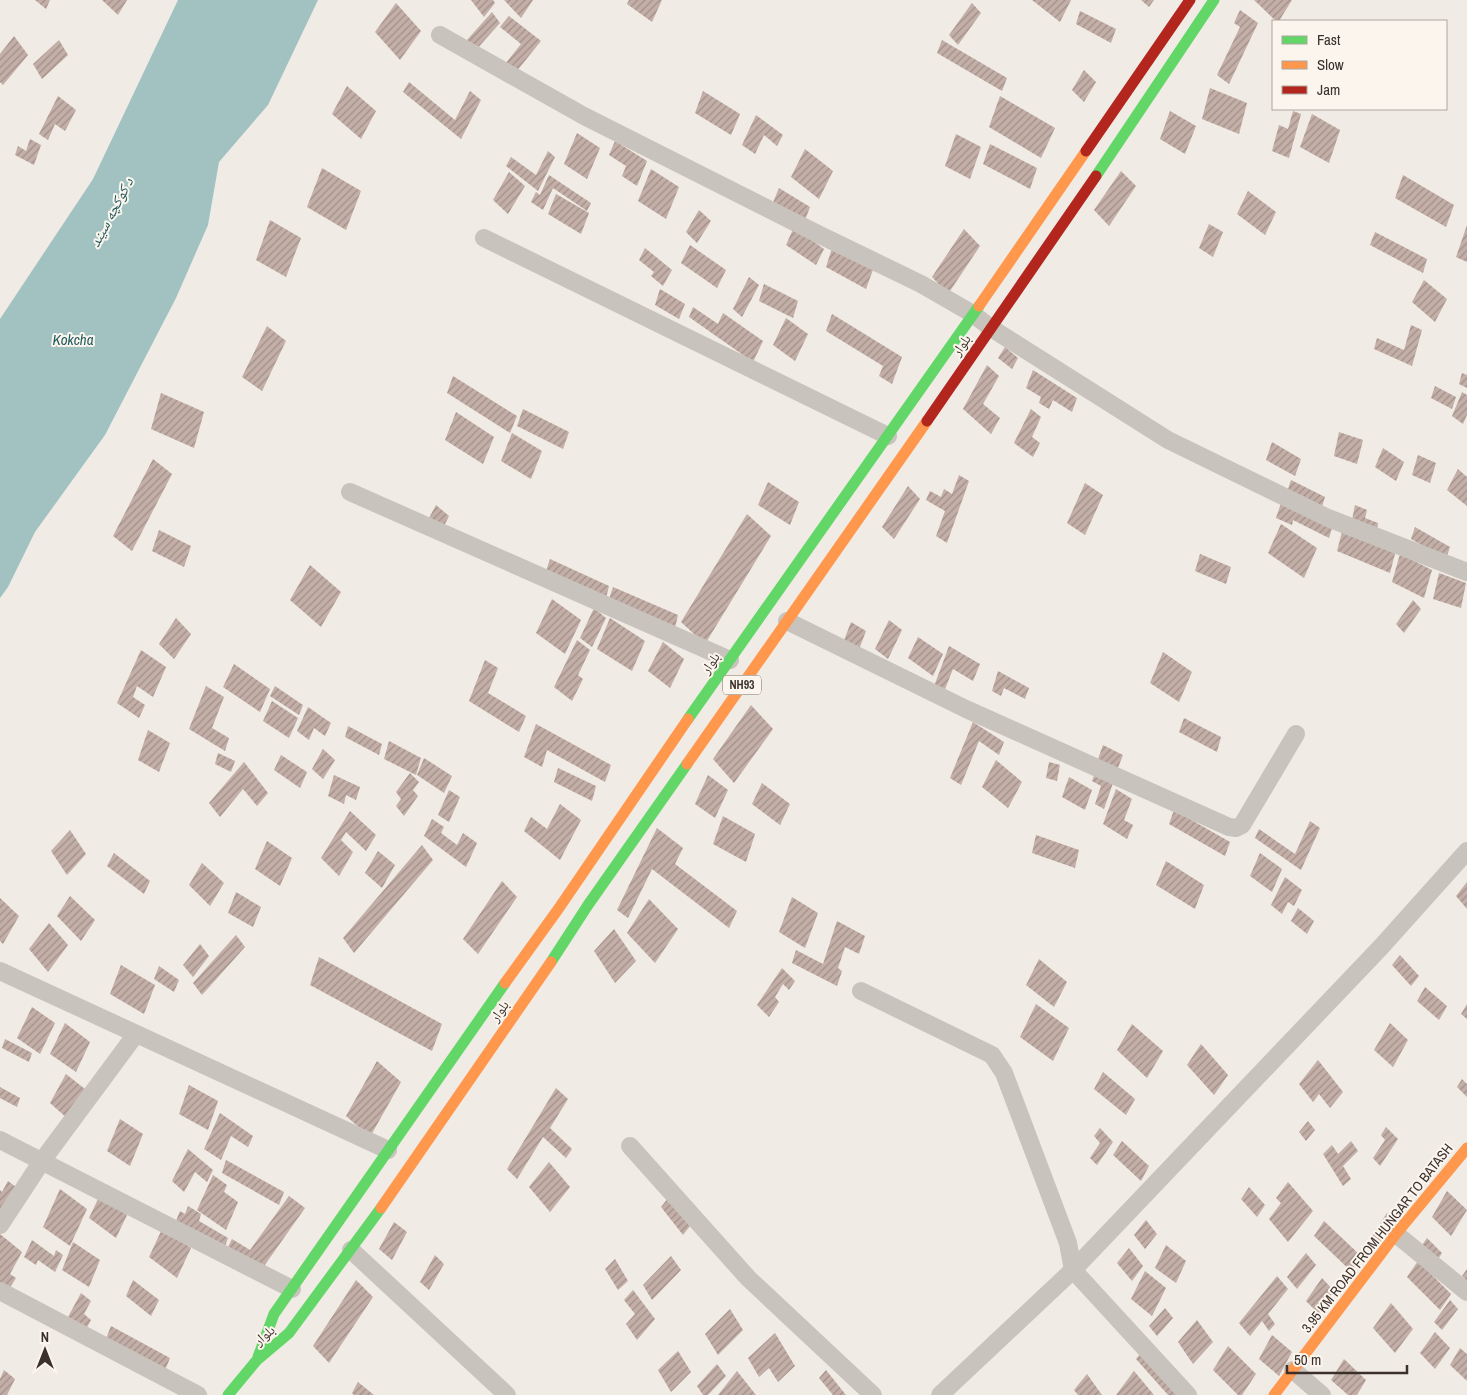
<svg xmlns="http://www.w3.org/2000/svg" width="1467" height="1395" font-family="'Archivo Narrow','Noto Naskh Arabic',sans-serif">
  <style>
    .water { fill: #a1c2c1 }
    .building { fill: url(#building-hatch) }
    .lines { fill: none; stroke-linecap: round; stroke-linejoin: round }
    .street { stroke: #c9c3be; stroke-width: 18 }
    .fast { stroke: #63d668; stroke-width: 11 }
    .slow { stroke: #ff974d; stroke-width: 11 }
    .jam { stroke: #b3261e; stroke-width: 11 }
    .labels { text-anchor: middle; dominant-baseline: central; stroke-width: 4; stroke-linejoin: round; paint-order: stroke }
    .shield { fill: #fbf5ee; stroke: #756b66; stroke-width: 1 }
    .shield-label { font-size: 12px; font-weight: bold; fill: #3b302b }
    .street-label { font-size: 14px; fill: #3b302b; stroke: #fbf5ee }
    .water-label { font-size: 15px; font-style: italic; fill: #1f5a5e; stroke: #fbf5ee }
  </style>
  <defs>
    <pattern id="building-hatch" width="6" height="6" patternUnits="userSpaceOnUse" patternTransform="scale(1.25)"><rect width="6" height="6" fill="#c3afa7"/><path d="M-1 1l2-2M0 6l6-6M5 7l2-2" fill="none" stroke="#a08f88"/></pattern>
  </defs>
  <rect width="100%" height="100%" fill="#f0ebe5"/>
  <path class="water" d="M178,0H318L268,105L219,162L208,225L176,298L105,435L35,532L8,587L0,598V319L93,179Z"/>
  <path class="building" d="M35,0H50L46,9Z
    M102,0H127L118,15Z
    M471,0H493L495,3L484,17Z
    M504,0H533L521,18Z
    M629,0H662L652,22L627,4Z
    M1032,0H1071L1060,22Z
    M1141,0H1154L1149,7Z
    M1254,0H1292L1279,21H1276Z
    M396,3L421,31L400,60L375,32Z
    M972,3L981,13L958,45L949,35Z
    M1240,10L1258,23L1229,84L1217,75L1240,27L1234,23Z
    M1080,11L1116,29L1111,43L1076,24Z
    M492,12L500,23L475,51L467,40Z
    M509,16L541,41L516,72L505,64L521,44L500,27Z
    M14,36L28,55L3,85L0,82V54Z
    M59,40L68,55L42,79L33,64Z
    M942,40L1007,78L1002,91L937,53Z
    M1084,70L1096,82L1084,102L1072,90Z
    M409,82L455,120L470,91L481,100L461,139L403,92Z
    M347,86L376,111L361,139L332,114Z
    M1210,88L1247,103L1239,134L1202,119Z
    M703,91L740,114L731,135L695,113Z
    M58,96L76,110L65,131L55,124L48,140L39,134Z
    M1000,96L1055,128L1041,158L989,127Z
    M1170,111L1196,126L1185,154L1160,139Z
    M1293,111L1301,114L1289,158L1272,151L1279,125L1288,129Z
    M1312,114L1340,130L1329,163L1300,147Z
    M756,115L783,135L777,146L764,135L755,154L742,145Z
    M577,133L600,148L587,179L564,164Z
    M956,134L981,147L970,179L945,166Z
    M30,139L41,145L34,165L15,155L18,146L26,151Z
    M615,141L647,161L637,186L622,176L626,166L609,155Z
    M990,144L1037,168L1030,189L983,164Z
    M805,149L833,171L819,199L791,177Z
    M548,151L555,157L538,191L506,166L511,157L536,175Z
    M322,168L361,191L346,230L307,207Z
    M651,169L679,187L666,219L638,201Z
    M1121,171L1136,186L1109,226L1094,210Z
    M509,172L525,186L508,214L493,200Z
    M549,175L591,203L587,211L553,188L543,210L531,202L536,192L540,195Z
    M1403,175L1454,205L1446,227L1395,198Z
    M779,188L810,207L804,223L772,205Z
    M1248,191L1276,212L1265,235L1237,214Z
    M556,194L589,213L581,234L548,214Z
    M699,210L711,221L697,243L686,232Z
    M270,220L301,238L286,277L256,260Z
    M1209,224L1223,232L1213,257L1199,248Z
    M1467,225V262L1456,257Z
    M794,227L824,249L816,265L786,245Z
    M964,229L980,246L948,294L932,277Z
    M1375,232L1427,259L1423,273L1370,245Z
    M690,245L726,270L717,288L681,263Z
    M833,245L874,267L866,289L826,267Z
    M645,248L672,270L663,286L651,276L654,272L639,260Z
    M749,277L759,285L742,317L733,309Z
    M1424,280L1447,299L1435,322L1412,302Z
    M764,284L798,301L793,318L759,301Z
    M660,289L685,304L679,319L655,305Z
    M693,307L718,324L723,313L763,341L753,362L689,317Z
    M832,314L902,357L892,384L879,376L883,366L826,331Z
    M786,318L808,334L795,361L773,345Z
    M1411,325L1422,330L1412,366L1374,349L1377,338L1404,350Z
    M267,326L286,341L262,391L242,377Z
    M1005,347L1018,358L1012,369L998,358Z
    M987,365L999,376L983,404L1000,418L991,434L963,409Z
    M1033,370L1077,398L1072,412L1053,400L1049,409L1039,403L1041,397L1026,388Z
    M1462,373L1467,375V388L1459,384Z
    M453,376L517,416L510,433L447,393Z
    M1435,386L1456,397L1452,409L1431,398Z
    M1462,392L1467,395V415L1463,424L1452,416Z
    M161,393L204,412L194,448L151,429Z
    M523,409L569,432L563,449L517,426Z
    M1031,409L1041,417L1032,437L1040,443L1033,457L1014,443Z
    M456,412L494,437L483,464L445,440Z
    M1339,432L1363,440L1357,464L1334,456Z
    M512,433L542,451L531,479L501,461Z
    M1272,442L1301,459L1295,476L1266,460Z
    M1383,448L1404,462L1396,481L1375,467Z
    M1418,455L1436,463L1430,483L1412,475Z
    M153,459L172,474L132,551L113,536Z
    M1458,469L1467,477V506L1447,490Z
    M959,475L969,481L947,543L936,536L945,511L926,500L930,491L941,497L944,489L952,494Z
    M1291,480L1325,497L1321,510L1287,492Z
    M768,482L799,502L790,525L758,505Z
    M1085,483L1103,495L1085,535L1067,523Z
    M908,486L920,499L894,539L882,527Z
    M1282,500L1333,525L1329,538L1293,520L1292,525L1276,518Z
    M436,505L449,516L443,528L429,518Z
    M1355,505L1367,510L1365,518L1378,523L1377,530L1352,520Z
    M747,514L771,536L705,644L681,622Z
    M1281,524L1317,548L1304,578L1268,553Z
    M1415,527L1450,547L1446,559L1411,539Z
    M1343,528L1396,550L1390,573L1337,551Z
    M159,530L191,546L184,567L152,551Z
    M1200,554L1231,567L1226,584L1195,571Z
    M1400,554L1432,570L1424,598L1392,582Z
    M550,559L609,586L606,598L546,571Z
    M310,565L341,592L321,627L290,600Z
    M1439,573L1466,583L1461,608L1433,599Z
    M613,587L678,615L675,628L609,599Z
    M552,599L581,620L565,654L536,633Z
    M1413,600L1421,609L1404,633L1396,624Z
    M594,608L606,618L592,647L580,638Z
    M176,618L191,634L174,659L159,644Z
    M610,618L645,641L632,671L597,649Z
    M889,620L902,630L888,659L875,649Z
    M851,622L866,631L858,652L843,643Z
    M918,637L943,654L933,676L908,658Z
    M577,640L590,650L578,675L583,679L572,701L554,687Z
    M663,642L684,659L670,688L648,671Z
    M949,646L980,664L973,681L953,669L943,694L933,689Z
    M141,650L166,667L153,697L137,686L133,697L145,705L139,718L117,703Z
    M1163,652L1192,672L1179,702L1150,683Z
    M485,660L498,668L488,693L526,716L519,732L469,701Z
    M234,664L270,689L260,712L223,687Z
    M998,671L1029,688L1025,699L1004,688L1001,696L992,691Z
    M206,686L224,697L212,728L229,738L225,751L189,729Z
    M275,686L303,705L299,715L270,696Z
    M272,701L298,718L289,738L263,721Z
    M751,705L773,729L734,783L713,759Z
    M308,707L331,723L325,736L314,728L309,740L297,731Z
    M1184,718L1221,737L1217,752L1179,732Z
    M973,722L1004,742L999,755L979,741L961,785L950,778Z
    M536,724L611,765L605,782L547,750L542,767L524,757Z
    M348,726L382,744L379,755L345,737Z
    M148,730L170,743L159,772L138,760Z
    M389,741L421,758L416,775L384,759Z
    M1103,745L1123,755L1116,773L1097,762Z
    M323,749L335,760L323,779L312,769Z
    M218,753L235,761L231,772L215,764Z
    M281,755L307,772L300,788L274,770Z
    M424,758L452,776L444,793L417,775Z
    M996,760L1022,782L1008,808L982,787Z
    M244,762L268,793L257,806L243,789L220,817L209,803Z
    M1049,762L1060,765L1057,781L1046,778Z
    M558,768L596,786L592,801L554,782Z
    M410,773L419,782L413,790L418,796L404,816L396,806L401,799L396,792Z
    M1095,773L1113,783L1104,809L1095,804L1101,786L1092,781Z
    M334,775L360,787L356,800L346,795L344,804L328,796Z
    M708,775L728,790L715,818L695,804Z
    M1069,777L1092,790L1085,810L1062,797Z
    M762,783L790,804L780,825L752,804Z
    M1116,789L1132,799L1124,820L1133,825L1127,839L1103,824Z
    M449,790L460,797L449,822L438,815Z
    M560,804L581,820L560,860L524,831L531,817L547,829Z
    M1174,810L1230,842L1225,856L1169,824Z
    M350,811L376,835L366,851L346,832L341,840L353,852L339,876L321,858Z
    M723,816L755,834L746,862L713,844Z
    M432,819L444,827L441,833L457,845L463,833L477,843L466,867L424,836Z
    M1310,821L1320,828L1301,870L1255,838L1259,829L1295,854Z
    M657,828L683,848L675,864L737,911L729,928L652,869L628,918L617,910Z
    M70,830L86,854L67,875L51,851Z
    M1036,835L1079,850L1075,868L1032,853Z
    M267,841L292,858L280,886L255,869Z
    M422,845L433,860L354,953L343,938Z
    M378,851L395,865L382,888L365,873Z
    M114,853L150,881L144,894L107,866Z
    M1260,853L1282,869L1272,892L1250,876Z
    M1166,861L1204,885L1195,909L1156,885Z
    M202,863L224,883L210,906L189,885Z
    M1285,877L1302,890L1294,906L1288,902L1282,914L1271,905Z
    M502,881L517,897L478,954L463,939Z
    M1467,882V909L1456,896Z
    M236,892L261,907L253,927L228,913Z
    M70,896L95,920L81,941L57,916Z
    M792,897L818,913L805,948L779,932Z
    M0,898L19,916L3,944L0,941Z
    M649,899L678,929L655,963L627,933Z
    M1298,908L1314,921L1307,934L1291,921Z
    M837,921L865,936L859,954L845,947L838,968L842,971L837,986L792,963L796,950L823,964Z
    M49,923L68,945L48,972L29,949Z
    M614,929L636,961L615,983L594,951Z
    M236,935L245,947L202,995L193,983Z
    M200,944L209,956L193,977L183,965Z
    M1400,955L1419,976L1411,986L1392,965Z
    M319,957L442,1024L432,1051L310,985Z
    M1039,959L1067,982L1054,1007L1026,985Z
    M121,965L155,985L144,1014L110,994Z
    M159,966L179,980L174,992L154,979Z
    M782,968L795,981L789,990L783,984L775,997L779,1002L769,1017L757,1005Z
    M1425,987L1447,1006L1439,1020L1417,1001Z
    M1036,1004L1069,1028L1053,1061L1020,1037Z
    M1467,1004V1019L1461,1014Z
    M32,1007L55,1023L40,1054L17,1038Z
    M65,1023L90,1042L76,1072L50,1054Z
    M1390,1023L1408,1040L1393,1067L1374,1050Z
    M1132,1024L1163,1051L1147,1078L1117,1050Z
    M5,1039L32,1053L29,1062L2,1048Z
    M1201,1044L1228,1075L1214,1095L1187,1065Z
    M1318,1060L1343,1092L1330,1108L1319,1094L1313,1102L1299,1084Z
    M377,1061L401,1082L370,1137L346,1116Z
    M1103,1072L1135,1099L1126,1115L1094,1089Z
    M66,1074L85,1089L68,1119L50,1103Z
    M1462,1079L1467,1084V1097L1457,1087Z
    M189,1085L218,1101L208,1130L179,1114Z
    M0,1087L20,1098L17,1107L0,1098Z
    M556,1088L568,1099L550,1128L572,1149L566,1158L543,1137L517,1179L507,1169Z
    M220,1113L253,1136L248,1147L231,1136L221,1160L204,1149Z
    M120,1119L143,1134L130,1166L107,1151Z
    M1308,1121L1315,1130L1306,1141L1299,1132Z
    M1386,1127L1398,1139L1380,1166L1373,1158L1385,1140L1381,1135Z
    M1100,1128L1113,1142L1097,1165L1090,1158L1100,1143L1094,1136Z
    M1122,1141L1149,1166L1141,1181L1113,1155Z
    M1351,1141L1358,1151L1343,1166L1351,1179L1343,1186L1323,1154L1332,1145L1338,1154Z
    M188,1149L213,1170L207,1182L195,1172L184,1192L172,1181Z
    M226,1160L284,1192L279,1205L222,1173Z
    M549,1162L570,1187L550,1212L529,1187Z
    M213,1175L227,1185L224,1192L238,1202L226,1230L197,1210Z
    M8,1181L16,1187L0,1217V1190L2,1192Z
    M1288,1182L1313,1211L1288,1242L1269,1219L1281,1203L1276,1198Z
    M1249,1187L1265,1205L1257,1217L1241,1199Z
    M60,1189L87,1209L70,1246L43,1227Z
    M1447,1191L1467,1210L1451,1236L1432,1217Z
    M100,1195L127,1215L116,1238L89,1218Z
    M289,1196L305,1208L262,1269L226,1251L232,1239L250,1250Z
    M668,1198L690,1226L683,1235L661,1207Z
    M188,1206L201,1214L199,1221L228,1238L224,1249L176,1221L180,1211L185,1214Z
    M1387,1213L1394,1220L1375,1250L1368,1243Z
    M1146,1220L1157,1234L1145,1249L1134,1235Z
    M1324,1221L1361,1256L1352,1272L1314,1236Z
    M394,1222L407,1232L392,1260L379,1249Z
    M163,1227L191,1248L177,1278L149,1257Z
    M0,1234L22,1252L10,1274L16,1278L8,1291L0,1284Z
    M1427,1238L1442,1253L1435,1264L1420,1248Z
    M32,1240L54,1256L56,1250L63,1255L55,1272L38,1260L36,1265L24,1257Z
    M73,1242L100,1260L89,1287L62,1270Z
    M1166,1245L1186,1261L1176,1283L1155,1268Z
    M1129,1248L1143,1266L1132,1281L1117,1263Z
    M1306,1253L1316,1265L1297,1289L1287,1277Z
    M435,1255L444,1264L429,1290L420,1282Z
    M671,1256L681,1270L652,1300L643,1285Z
    M615,1259L628,1281L618,1290L605,1269Z
    M1418,1261L1451,1294L1440,1310L1407,1277Z
    M1467,1269V1281L1462,1276Z
    M1145,1271L1166,1288L1152,1316L1131,1299Z
    M1277,1276L1288,1289L1268,1314L1275,1324L1269,1331L1262,1321L1250,1336L1239,1323Z
    M1322,1278L1334,1291L1319,1314L1306,1301Z
    M133,1280L159,1300L151,1316L126,1296Z
    M356,1280L373,1297L329,1363L313,1346Z
    M633,1290L655,1319L637,1340L626,1324L635,1314L624,1300Z
    M81,1293L91,1301L84,1314L91,1320L85,1331L68,1317Z
    M1450,1300L1458,1309L1442,1330L1434,1322Z
    M1391,1303L1413,1329L1395,1353L1373,1328Z
    M1165,1308L1173,1318L1157,1336L1149,1326Z
    M730,1309L743,1330L718,1355L705,1334Z
    M1197,1320L1213,1342L1193,1364L1178,1342Z
    M111,1326L170,1358L164,1373L105,1341Z
    M1435,1332L1450,1348L1435,1369L1420,1353Z
    M775,1333L795,1366L778,1382L769,1368L759,1377L748,1358Z
    M1272,1335L1292,1352L1279,1376L1259,1359Z
    M1228,1346L1256,1374L1242,1395H1238L1213,1370Z
    M1460,1348L1467,1354V1381L1450,1365Z
    M1144,1349L1185,1395H1168L1136,1359Z
    M678,1351L691,1372L671,1392L658,1370Z
    M1344,1359L1366,1380L1357,1395H1348L1331,1380Z
    M717,1364L726,1376L708,1395H703L697,1386Z
    M4,1370L15,1379L7,1395H0V1379Z
    M826,1370L846,1395H833L819,1378Z
    M737,1371L756,1395H718Z
    M1134,1371L1154,1395H1116Z
    M1087,1374L1102,1395H1078L1074,1390Z
    M358,1382L374,1395H354L352,1393Z"/>
  <g class="lines">
    <path class="street" d="M440,35L584,116L820,235L921,284L973,314L991,328L1168,440L1328,518L1467,572
      M484,238L888,436
      M350,492L730,660
      M787,621L966,709L1229,827L1236,828L1242,825L1296,734
      M0,971L388,1150
      M861,991L992,1055L1004,1073L1068,1243L1073,1270L1188,1395
      M0,1140L292,1289
      M630,1146L748,1278L873,1395
      M0,1225L42,1161L136,1034
      M1396,1234L1467,1292
      M351,1250L507,1395
      M0,1291L198,1395
      M1293,1370L1322,1395
      M940,1395L1073,1270L1381,947L1467,851"/>
    <path class="fast" d="M1096,176L1214,0
      M688,719L979,306
      M551,962L588,905L687,764
      M258,1357L274,1314L505,983
      M228,1395L257,1360L289,1333L381,1208"/>
    <path class="slow" d="M979,306L1086,151
      M687,764L927,421
      M505,983L559,908L688,719
      M381,1208L551,962
      M1274,1395L1396,1234L1467,1148"/>
    <path class="jam" d="M1086,151L1190,0
      M927,421L1096,176"/>
  </g>
  <g class="labels">
    <rect class="shield" x="723" y="675.5" width="38" height="19" rx="4"/>
    <g class="shield-label">
      <text x="742" y="685">NH93</text>
    </g>
    <g class="street-label">
      <text transform="translate(961 345) rotate(-55)">بلوار</text>
      <text transform="translate(710 663) rotate(-55)">بلوار</text>
      <text transform="translate(499 1011) rotate(-55)">بلوار</text>
      <text transform="translate(1377 1238) rotate(-52)">3.95 KM ROAD FROM HUNGAR TO BATASH</text>
      <text transform="translate(264 1335) rotate(-41)">بلوار</text>
    </g>
    <g class="water-label">
      <text transform="translate(111 212) rotate(-62)">د کوکچه سیند</text>
      <text x="73" y="339">Kokcha</text>
    </g>
  </g>
  <rect x="1272" y="20" width="175" height="90" fill="#fbf5ee" stroke="#aea6a0"/>
  <rect x="1282" y="36" width="25" height="8" fill="#63d668" stroke="#aea6a0"/>
  <text x="1317" y="45" font-size="15" fill="#3b302b">Fast</text>
  <rect x="1282" y="61" width="25" height="8" fill="#ff974d" stroke="#aea6a0"/>
  <text x="1317" y="70" font-size="15" fill="#3b302b">Slow</text>
  <rect x="1282" y="86" width="25" height="8" fill="#b3261e" stroke="#aea6a0"/>
  <text x="1317" y="95" font-size="15" fill="#3b302b">Jam</text>
  <g transform="translate(45 1350)" stroke="#fbf5ee" stroke-width="4" paint-order="stroke">
  <path d="M0-4L9 19L0 12L-9 19Z" fill="#3b302b"/>
  <text y="-8" font-size="14" font-weight="bold" text-anchor="middle" fill="#3b302b">N</text>
  </g>
  <path d="M1287 1365v8h120v-8" fill="none" stroke="#3b302b" stroke-width="2.5"/>
  <text x="1294" y="1365" font-size="15" fill="#3b302b" stroke="#fbf5ee" stroke-width="4" paint-order="stroke">50 m</text>
</svg>
